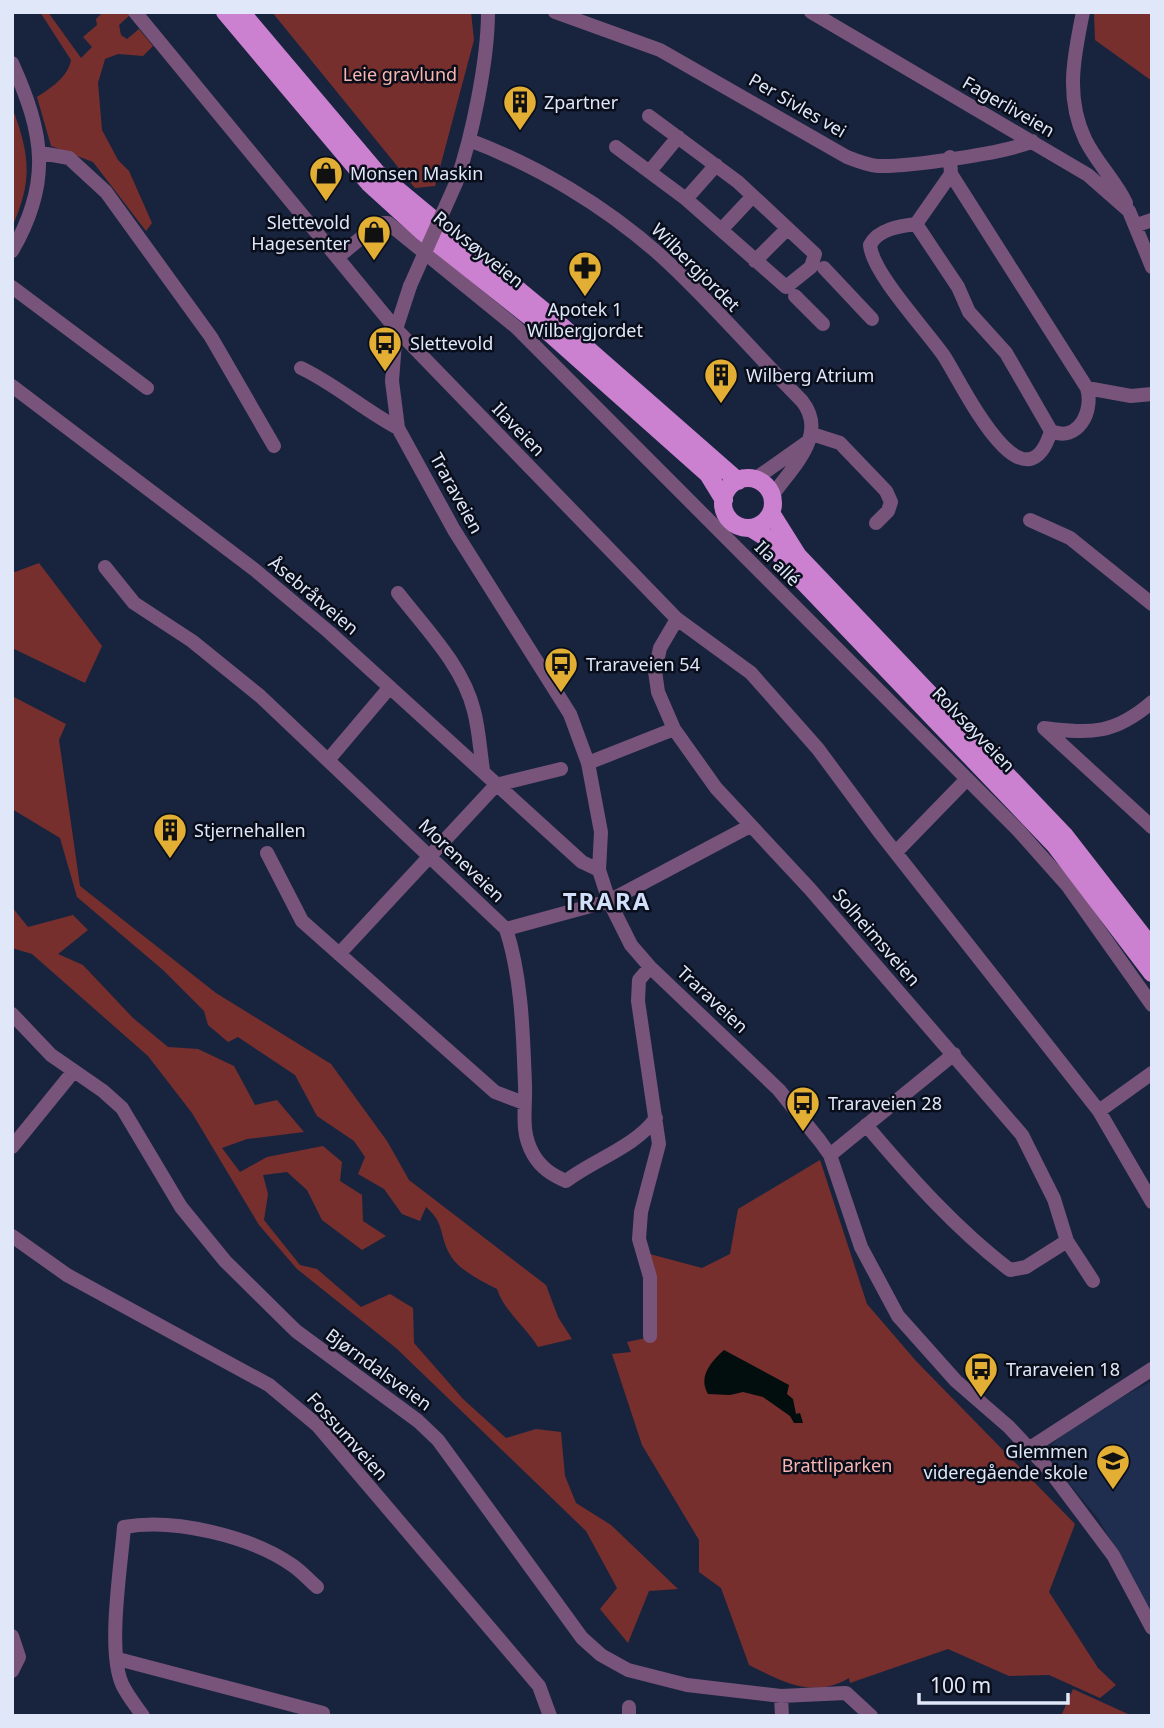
<svg xmlns="http://www.w3.org/2000/svg" width="1164" height="1728" font-family="'Noto Sans',sans-serif">
  <style>
    .built { fill: #1f2e4e }
    .green { fill: #772f2d }
    .water { fill: #020d0e }
    .lines { fill: none; stroke-linecap: round; stroke-linejoin: round }
    .minor { stroke: #78547a; stroke-width: 14 }
    .major { stroke: #cb81d0; stroke-width: 18 }
    .minor-bridge { stroke: #78547a; stroke-width: 14 }
    .labels { text-anchor: middle; dominant-baseline: central; stroke-width: 5; stroke-linejoin: round; paint-order: stroke }
    .park-label { font-size: 18px; fill: #f9b5af; stroke: #090e1a }
    .poi-label { font-size: 18px; fill: #dfe7f9; stroke: #090e1a; text-anchor: start }
    .street-label { font-size: 18px; fill: #dfe7f9; stroke: #090e1a }
    .district-label { font-size: 24px; font-weight: bold; letter-spacing: 2px; fill: #d1dffb; stroke: #090e1a }
  </style>
  <rect width="100%" height="100%" fill="#18243e"/>
  <path class="built" d="M1152,1381V1614L1098,1518L1052,1463L1050,1446L1077,1421Z"/>
  <path class="green" d="M40,12H48L81,58L92,47L83,37L97,25L96,19L103,12H127L130,15L119,25L121,35L127,39L139,29L153,46L143,56L118,54L105,59L98,83L102,130L118,160L129,171L152,223L146,231L93,162L51,146L37,97C51,88 68,77 71,60Z
    M272,12H471L474,40L435,186L415,188Z
    M1094,12H1152V81L1095,40Z
    M12,107C30,155 33,180 12,227Z
    M39,563L102,646L85,683L12,648V570L15,572Z
    M12,696L66,724L59,740L80,886L216,993L331,1064L387,1141L409,1180L546,1285L558,1317L572,1339L538,1347C525,1326 504,1311 497,1289C480,1280 456,1269 448,1251C439,1231 444,1223 426,1207L420,1221L402,1214L384,1189L358,1174L365,1157L354,1141L317,1116L295,1075L238,1037L228,1042L208,1025L204,1011L163,970L77,897L60,838L12,809Z
    M12,907L28,927L73,915L88,930L58,954L83,965L133,1018L168,1047L198,1049L234,1066L255,1105L277,1100L304,1132L247,1139L222,1148L240,1172L267,1157L323,1146L342,1162L340,1181L362,1195L363,1221L386,1236L362,1250L322,1220L307,1190L287,1172L263,1175L268,1194L264,1220L300,1265L317,1269L361,1307L390,1294L413,1308L414,1343L463,1399L506,1438L536,1429L561,1432L565,1476L576,1503L611,1525L678,1589L649,1591L628,1643L600,1609L617,1588L586,1531L396,1348L297,1269L259,1225L192,1113L148,1056L32,954L12,948Z
    M820,1160L867,1304L916,1361L1075,1524L1049,1592L1098,1668L1116,1685L1100,1698L1049,1675L1009,1676L948,1649L850,1683L849,1678C813,1699 783,1682 749,1665L721,1588L699,1572V1540L642,1445L612,1354L631,1352L627,1342L646,1338V1253L702,1268L730,1254L738,1209Z
    M1073,1689L1128,1714V1716H1061Z"/>
  <path class="water" d="M724,1350L789,1385L787,1394L793,1399L796,1414L800,1413L803,1423H794L790,1416L763,1397L743,1392L730,1395L708,1394C697,1376 713,1360 724,1350Z"/>
  <g class="lines">
    <path class="minor" d="M135,12L396,329L677,619L751,673L818,749L881,834L1099,1111L1152,1202
      M555,12L660,50L847,157C857,161 867,165 878,166C906,167 1009,153 1032,141
      M811,12L1088,175L1129,211L1152,267
      M1083,12C1074,56 1065,97 1085,139C1096,162 1115,180 1126,203
      M12,63C44,134 52,182 12,251
      M469,140C538,166 605,206 660,255C710,300 754,353 802,401C829,435 792,467 772,496
      M616,147L686,199L786,287L811,267L815,254L738,182L649,116
      M41,153L69,158L106,192L211,337L274,446
      M650,171L678,137
      M456,183C472,138 488,60 488,12
      M686,199L716,165
      M916,224L958,287L969,312L1006,353L1051,431C1078,443 1094,411 1087,388L951,174L950,157
      M916,224C900,226 878,229 870,245C872,273 927,331 944,356C961,382 1024,517 1051,431
      M916,224L951,174
      M1137,225L1152,220
      M721,230L751,198
      M338,257L379,223H388L516,327L1018,830L1067,885L1152,1005
      M755,261L786,230
      M824,268L872,319
      M410,286L396,329L392,381L398,428L454,530L570,714L588,763L601,832L599,870L609,901L631,945L650,967L779,1090L820,1141L830,1155L861,1247L898,1316L956,1381L1009,1427L1050,1471L1113,1555L1152,1628
      M12,287L147,388
      M795,296L823,324
      M301,368C335,384 364,410 398,428
      M12,386L255,570L329,632L582,862L599,870
      M1087,388L1131,396L1152,394
      M812,434L840,443L886,491L891,502L888,511L876,523
      M755,479L806,443
      M1030,520L1070,538L1152,604
      M105,567L134,603L192,641L260,696L506,929C522,978 523,1034 525,1085C526,1110 520,1131 533,1154C541,1168 552,1175 566,1181C595,1159 635,1147 656,1118
      M398,593C426,629 463,666 474,711C479,730 480,750 483,770
      M677,619L660,648L655,671L658,692L674,729L716,788L810,889L1022,1135L1054,1199L1067,1241L1093,1281
      M1044,728L1152,827
      M1044,728C1092,734 1115,734 1152,702
      M329,759L390,687
      M588,763L674,729
      M896,852L967,779
      M267,853L302,921L495,1092L524,1103
      M506,929L609,901L750,826
      M339,954L496,785L561,769
      M12,1014L51,1055L103,1091L122,1108L181,1207L225,1261L296,1331L418,1421L438,1440L582,1638L601,1655L628,1670L687,1685L781,1696L846,1693L871,1716
      M1099,1111L1152,1073
      M866,1125C910,1177 956,1229 1010,1270L1026,1267L1067,1241
      M12,1147L73,1072
      M830,1155L954,1054
      M12,1236L67,1275L269,1385L317,1425L539,1686L550,1716
      M650,1336V1277L639,1239L641,1212L659,1144L638,1001L639,980L650,967
      M1030,1448L1152,1369
      M12,1636L19,1657L12,1671
      M118,1659L323,1713
      M781,1696L782,1716
      M629,1707V1716
      M143,1716C136,1706 127,1695 122,1684C107,1650 121,1566 124,1527C174,1518 250,1536 292,1565C301,1571 309,1580 317,1587"/>
    <path class="major" d="M225,12L369,183L423,232L544,328L708,474L724,500
      M241,12L377,173L551,317L738,481
      M723 503a25 25 0 1 1 50 0a25 25 0 1 1-50 0Z
      M771,513L798,556L1065,836L1152,948
      M751,528L767,538L793,571L1055,845L1152,973"/>
    <path class="minor-bridge" d="M410,286L456,183"/>
  </g>
  <defs>
    <g id="building-pin" transform="scale(1.75)"><path d="M0 17L-7.5 6A9.5 9.5 0 1 1 7.5 6Z" fill="#e2af34" stroke="#090e1a"/><path d="M-4-6H4V6H1V3H-1V6H-4ZM-2.5-4.3h1.7v1.8h-1.7ZM.8-4.3h1.7v1.8H.8ZM-2.5-1h1.7V.8h-1.7ZM.8-1h1.7V.8H.8Z" fill="#111"/></g>
    <g id="shop-pin" transform="scale(1.75)"><path d="M0 17L-7.5 6A9.5 9.5 0 1 1 7.5 6Z" fill="#e2af34" stroke="#090e1a"/><path d="M-5-2.5h2.3a2.7 3.5 0 0 1 5.4 0H5L5.5 6h-11ZM-1.5-2.5h3a1.5 2.3 0 0 0-3 0Z" fill="#111"/></g>
    <g id="pharmacy-pin" transform="scale(1.75)"><path d="M0 17L-7.5 6A9.5 9.5 0 1 1 7.5 6Z" fill="#e2af34" stroke="#090e1a"/><path d="M-2-6h4v4h4v4h-4v4h-4v-4h-4v-4h4Z" fill="#111"/></g>
    <g id="bus-pin" transform="scale(1.75)"><path d="M0 17L-7.5 6A9.5 9.5 0 1 1 7.5 6Z" fill="#e2af34" stroke="#090e1a"/><path d="M-5-6H5V4H4V6H2V4H-2V6H-4V4H-5ZM-3.5-4V0h7V-4ZM-3.5 1.2v1.5H-2V1.2ZM2 1.2v1.5H3.5V1.2Z" fill="#111"/></g>
    <g id="school-pin" transform="scale(1.75)"><path d="M0 17L-7.5 6A9.5 9.5 0 1 1 7.5 6Z" fill="#e2af34" stroke="#090e1a"/><path d="M0-5L7-2L0 1L-7-2ZM-4 1L0 2.5L4 1V4Q0 6-4 4Z" fill="#111"/></g>
  </defs>
  <g fill-rule="evenodd">
    <use href="#building-pin" x="520" y="102"/>
    <use href="#shop-pin" x="326" y="173"/>
    <use href="#shop-pin" x="374" y="232"/>
    <use href="#pharmacy-pin" x="585" y="268"/>
    <use href="#bus-pin" x="385" y="343"/>
    <use href="#building-pin" x="721" y="375"/>
    <use href="#bus-pin" x="561" y="664"/>
    <use href="#building-pin" x="170" y="830"/>
    <use href="#bus-pin" x="803" y="1103"/>
    <use href="#bus-pin" x="981" y="1369"/>
    <use href="#school-pin" x="1113" y="1461"/>
  </g>
  <g class="labels">
    <g class="park-label">
      <text x="400" y="74">Leie gravlund</text>
      <text x="837" y="1465">Brattliparken</text>
    </g>
    <g class="poi-label">
      <text x="544" y="102">Zpartner</text>
      <text x="350" y="173">Monsen Maskin</text>
      <text x="350" y="222" text-anchor="end">Slettevold<tspan x="350" dy="21">Hagesenter</tspan></text>
      <text x="585" y="309" text-anchor="middle">Apotek 1<tspan x="585" dy="21">Wilbergjordet</tspan></text>
      <text x="410" y="343">Slettevold</text>
      <text x="746" y="375">Wilberg Atrium</text>
      <text x="586" y="664">Traraveien 54</text>
      <text x="194" y="830">Stjernehallen</text>
      <text x="828" y="1103">Traraveien 28</text>
      <text x="1006" y="1369">Traraveien 18</text>
      <text x="1088" y="1451" text-anchor="end">Glemmen<tspan x="1088" dy="21">videregående skole</tspan></text>
    </g>
    <g class="street-label">
      <text transform="translate(798 105) rotate(30)">Per Sivles vei</text>
      <text transform="translate(1009 106) rotate(30)">Fagerliveien</text>
      <text transform="translate(479 249) rotate(39)">Rolvsøyveien</text>
      <text transform="translate(696 267) rotate(45)">Wilbergjordet</text>
      <text transform="translate(519 429) rotate(46)">Ilaveien</text>
      <text transform="translate(457 493) rotate(61)">Traraveien</text>
      <text transform="translate(778 563) rotate(45)">Ila allé</text>
      <text transform="translate(314 595) rotate(40)">Åsebråtveien</text>
      <text transform="translate(974 729) rotate(46)">Rolvsøyveien</text>
      <text transform="translate(462 860) rotate(44)">Moreneveien</text>
      <text transform="translate(877 937) rotate(49)">Solheimsveien</text>
      <text transform="translate(713 999) rotate(43)">Traraveien</text>
      <text transform="translate(379 1369) rotate(36)">Bjørndalsveien</text>
      <text transform="translate(348 1436) rotate(48)">Fossumveien</text>
    </g>
    <g class="district-label">
      <text x="607" y="900">TRARA</text>
    </g>
  </g>
  <rect width="1164" height="1728" fill="none" stroke="#dfe7f9" stroke-width="28"/>
  <path d="M919 1693v10h149v-10" fill="none" stroke="#dfe7f9" stroke-width="3.5"/>
  <text x="930" y="1693" font-size="21" fill="#dfe7f9" stroke="#090e1a" stroke-width="5" paint-order="stroke">100 m</text>
</svg>
